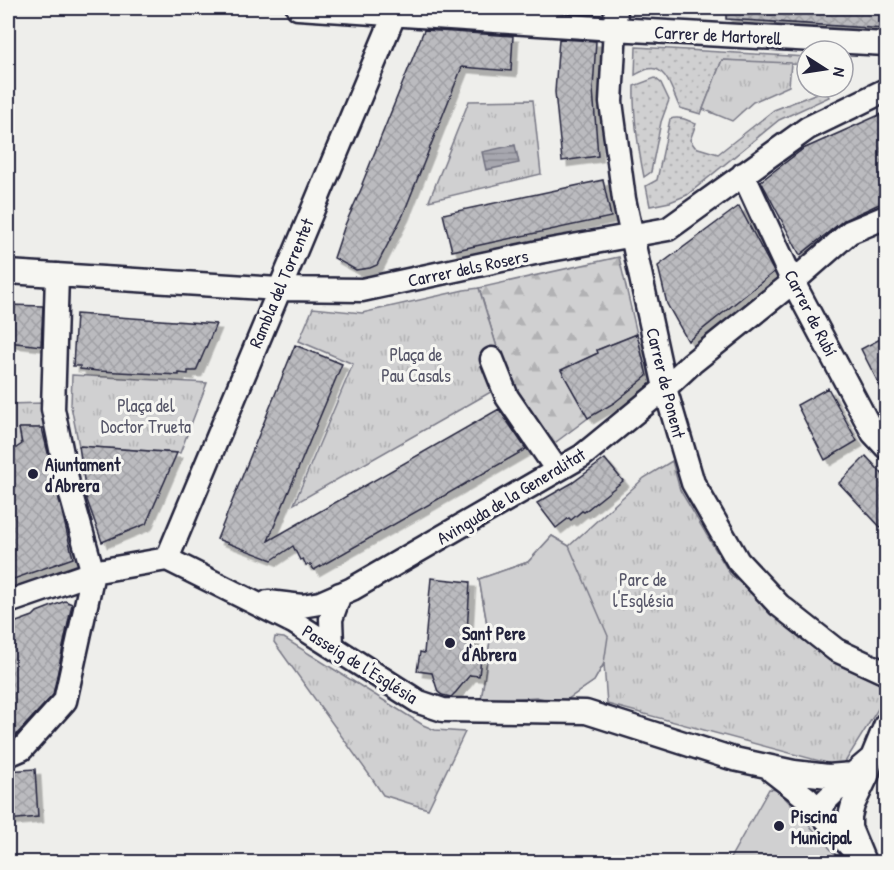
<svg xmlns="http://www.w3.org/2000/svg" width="894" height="870" font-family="'Patrick Hand',sans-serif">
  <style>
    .grass { fill: url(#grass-dots); stroke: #797986; stroke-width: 1.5 }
    .forest { fill: url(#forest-firs); stroke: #797986; stroke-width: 1.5 }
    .park { fill: url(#park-tufts); stroke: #797986; stroke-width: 1.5 }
    .pitch { fill: #d0d0d1; stroke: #797986; stroke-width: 1.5 }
    .water { fill: url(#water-rules); stroke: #727281; stroke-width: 1.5 }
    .building { fill: url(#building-cross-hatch); stroke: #22223b; stroke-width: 1.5; filter: url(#shadow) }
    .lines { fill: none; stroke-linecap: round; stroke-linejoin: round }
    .minor-casing { stroke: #22223b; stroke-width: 27 }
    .minor { stroke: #f6f6f2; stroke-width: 22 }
    .poi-dot { fill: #22223b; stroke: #f6f6f2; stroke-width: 2 }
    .labels { text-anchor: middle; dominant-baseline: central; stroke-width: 6; stroke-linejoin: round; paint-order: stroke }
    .street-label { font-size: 18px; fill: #22223b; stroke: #f6f6f2 }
    .park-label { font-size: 18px; fill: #565668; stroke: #f6f6f2 }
    .poi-label { font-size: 18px; font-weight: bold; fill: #22223b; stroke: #f6f6f2; text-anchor: start }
  </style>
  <defs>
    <pattern id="grass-dots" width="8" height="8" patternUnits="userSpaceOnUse" patternTransform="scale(1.5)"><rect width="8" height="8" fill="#d0d0d1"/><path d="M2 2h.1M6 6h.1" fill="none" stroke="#b2b2b4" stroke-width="1.8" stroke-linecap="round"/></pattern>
    <pattern id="forest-firs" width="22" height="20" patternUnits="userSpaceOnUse" patternTransform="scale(1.5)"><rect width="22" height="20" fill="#d0d0d1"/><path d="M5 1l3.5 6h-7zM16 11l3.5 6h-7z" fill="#b2b2b4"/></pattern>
    <pattern id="park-tufts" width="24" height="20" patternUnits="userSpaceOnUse" patternTransform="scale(1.5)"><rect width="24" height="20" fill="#d0d0d1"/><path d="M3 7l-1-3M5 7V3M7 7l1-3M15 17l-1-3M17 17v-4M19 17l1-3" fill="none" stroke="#b2b2b4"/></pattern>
    <pattern id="water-rules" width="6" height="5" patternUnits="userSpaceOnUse" patternTransform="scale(1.5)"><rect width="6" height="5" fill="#a7a7af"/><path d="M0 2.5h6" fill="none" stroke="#888890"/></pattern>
    <pattern id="building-cross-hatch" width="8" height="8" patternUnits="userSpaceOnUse" patternTransform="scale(1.5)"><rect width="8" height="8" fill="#bbbbbf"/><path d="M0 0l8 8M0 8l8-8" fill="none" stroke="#a0a0a5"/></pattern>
    <filter id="shadow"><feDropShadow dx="5.5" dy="5.5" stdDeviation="0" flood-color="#0004"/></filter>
  </defs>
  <rect width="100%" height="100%" fill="#eeeeeb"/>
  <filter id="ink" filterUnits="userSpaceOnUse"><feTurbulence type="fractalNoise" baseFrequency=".0167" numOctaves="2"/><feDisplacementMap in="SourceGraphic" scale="12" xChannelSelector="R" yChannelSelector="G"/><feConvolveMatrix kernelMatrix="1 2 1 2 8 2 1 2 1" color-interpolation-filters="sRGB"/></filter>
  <g filter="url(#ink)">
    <path class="grass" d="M636,47L807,57V65L722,60L701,114L680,108C673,95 667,64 648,69C644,70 639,73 635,75Z
      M655,78L661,83L669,100L661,122L651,172L644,177C638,147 633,116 634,86Z
      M825,90L829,97L779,120L687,195L670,202L650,206L646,186L657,180L670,119C680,116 687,120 696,124L690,140L695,147L718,154L774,110Z"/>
    <path class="forest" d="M619,257L637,334L597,350L598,353L561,370L588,418L552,445L512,382L499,354L479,288Z"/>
    <path class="park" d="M722,60L791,63L789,86L753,102L732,121L703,109Z
      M533,100L541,174L429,201L469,101Z
      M479,288L499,354L496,389L294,504L353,364L299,341L313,308L362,313L464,290Z
      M72,375L207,383L180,453L79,446L71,406Z
      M43,403L46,428H19L22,447L16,448L11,453L8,501V404Z
      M672,461L680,490L730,574L771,611L886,682V696L842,767L607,704L604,664L594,681L562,703L536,697L481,701L490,641L479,579L528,562L552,536L569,546L644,478Z
      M275,637L284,638L423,725L435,730L465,732L428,809L383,795L373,780L274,642Z"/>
    <path class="pitch" d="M552,536L569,546L608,636L604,663L594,681L562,703L536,697L481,701L490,641L479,579L528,562Z
      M769,789L778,790L842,862H728Z"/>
    <path class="water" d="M515,145L519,163L486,170L482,152Z"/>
    <path class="building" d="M726,8H886V29L726,19Z
      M424,30L513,36L511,71L462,67L403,215L377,265L370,268L356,270L334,258L345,225L363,185L362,184Z
      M559,39L596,41L593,89L598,156L562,161L555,92Z
      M886,112V201L844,220L800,255L761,181L803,149Z
      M603,180L611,217L452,251L443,214Z
      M739,206L774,272L688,341L667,304L658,266Z
      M8,305L43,306L41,346L8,342Z
      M76,314L216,324L196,371H188V374L179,373V375L98,371L80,369V366H73Z
      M637,334L647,376L614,403L588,418L561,370L598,353L597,350Z
      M886,336V398L861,349Z
      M295,345L342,364L268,541L499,409L526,449L314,570L311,565H306L303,559L300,560L293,546L272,560L217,539Z
      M828,388L857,441L825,460L797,405Z
      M19,428H42L73,558L8,581V501L10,458L12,451L22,444Z
      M79,446L177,453L146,524L102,542L87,500Z
      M866,456L886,478V533L839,483Z
      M605,459L623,481L584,512L582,511L571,520L569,518L556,528L537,503L572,483Z
      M431,578L470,582L467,633H474V657L481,658L479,676L470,675L456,692L451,697L442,695L438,692L432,673L417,671L420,652L424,653Z
      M65,601L72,604L53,695L16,735L8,734V625L33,616L37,612Z
      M35,769L38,817L8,820V771Z"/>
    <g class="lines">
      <g class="minor-casing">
        <path id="minor" d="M298,8L614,29L886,44
          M616,8L611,102L624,199L665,388L693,483L738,561L779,605L836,650L886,673
          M743,174L793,282L873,433L886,447
          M8,272L278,289L362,290L539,252L668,229L808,128L886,90
          M492,359L507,397L557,470
          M167,559L397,8
          M8,602L98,571L167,559L295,623L419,702L443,710L586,712L734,759L794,772L828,776L853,774L872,758
          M268,602L302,606L320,603L352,589L582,456L665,388L692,363L793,282L850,232L886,217
          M332,646L331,619L340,594
          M8,755L22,749L65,701L93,573L68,484L53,409L57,275
          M772,771L808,799L855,852
          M817,809L853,774
          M864,862L850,828V816L853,805L867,776L872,758L886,724"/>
      </g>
      <use href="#minor" class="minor"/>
    </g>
  </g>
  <g class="poi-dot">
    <circle cx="33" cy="474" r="6"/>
    <circle cx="450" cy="643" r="6"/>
    <circle cx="779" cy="826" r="6"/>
  </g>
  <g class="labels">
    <g class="street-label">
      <text transform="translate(718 35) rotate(3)">Carrer de Martorell</text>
      <text transform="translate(468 268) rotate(-12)">Carrer dels Rosers</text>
      <text transform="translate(281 283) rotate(-67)">Rambla del Torrentet</text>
      <text transform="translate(811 313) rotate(63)">Carrer de Rubí</text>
      <text transform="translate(666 383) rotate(76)">Carrer de Ponent</text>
      <text transform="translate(511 496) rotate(-31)">Avinguda de la Generalitat</text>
      <text transform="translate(360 664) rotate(32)">Passeig de l'Església</text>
    </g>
    <g class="park-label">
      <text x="416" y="354">Plaça de<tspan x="416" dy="21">Pau Casals</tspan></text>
      <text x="146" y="405">Plaça del<tspan x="146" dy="21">Doctor Trueta</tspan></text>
      <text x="643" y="579">Parc de<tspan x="643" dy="21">l'Església</tspan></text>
    </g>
    <g class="poi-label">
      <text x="45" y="464">Ajuntament<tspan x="45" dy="21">d'Abrera</tspan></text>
      <text x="462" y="633">Sant Pere<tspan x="462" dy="21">d'Abrera</tspan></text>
      <text x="791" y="816">Piscina<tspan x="791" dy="21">Municipal</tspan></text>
    </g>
  </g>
  <rect width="894" height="870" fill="none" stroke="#f6f6f2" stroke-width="30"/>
  <rect x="15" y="15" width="864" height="840" fill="none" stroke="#22223b" stroke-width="2" filter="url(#ink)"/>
  <g transform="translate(825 69) rotate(102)"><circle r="28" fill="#f6f6f2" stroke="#a1a1a9" stroke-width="1.5"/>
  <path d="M0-4.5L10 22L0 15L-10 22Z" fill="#22223b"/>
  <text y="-9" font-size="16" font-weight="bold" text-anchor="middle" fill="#22223b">N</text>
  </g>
</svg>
